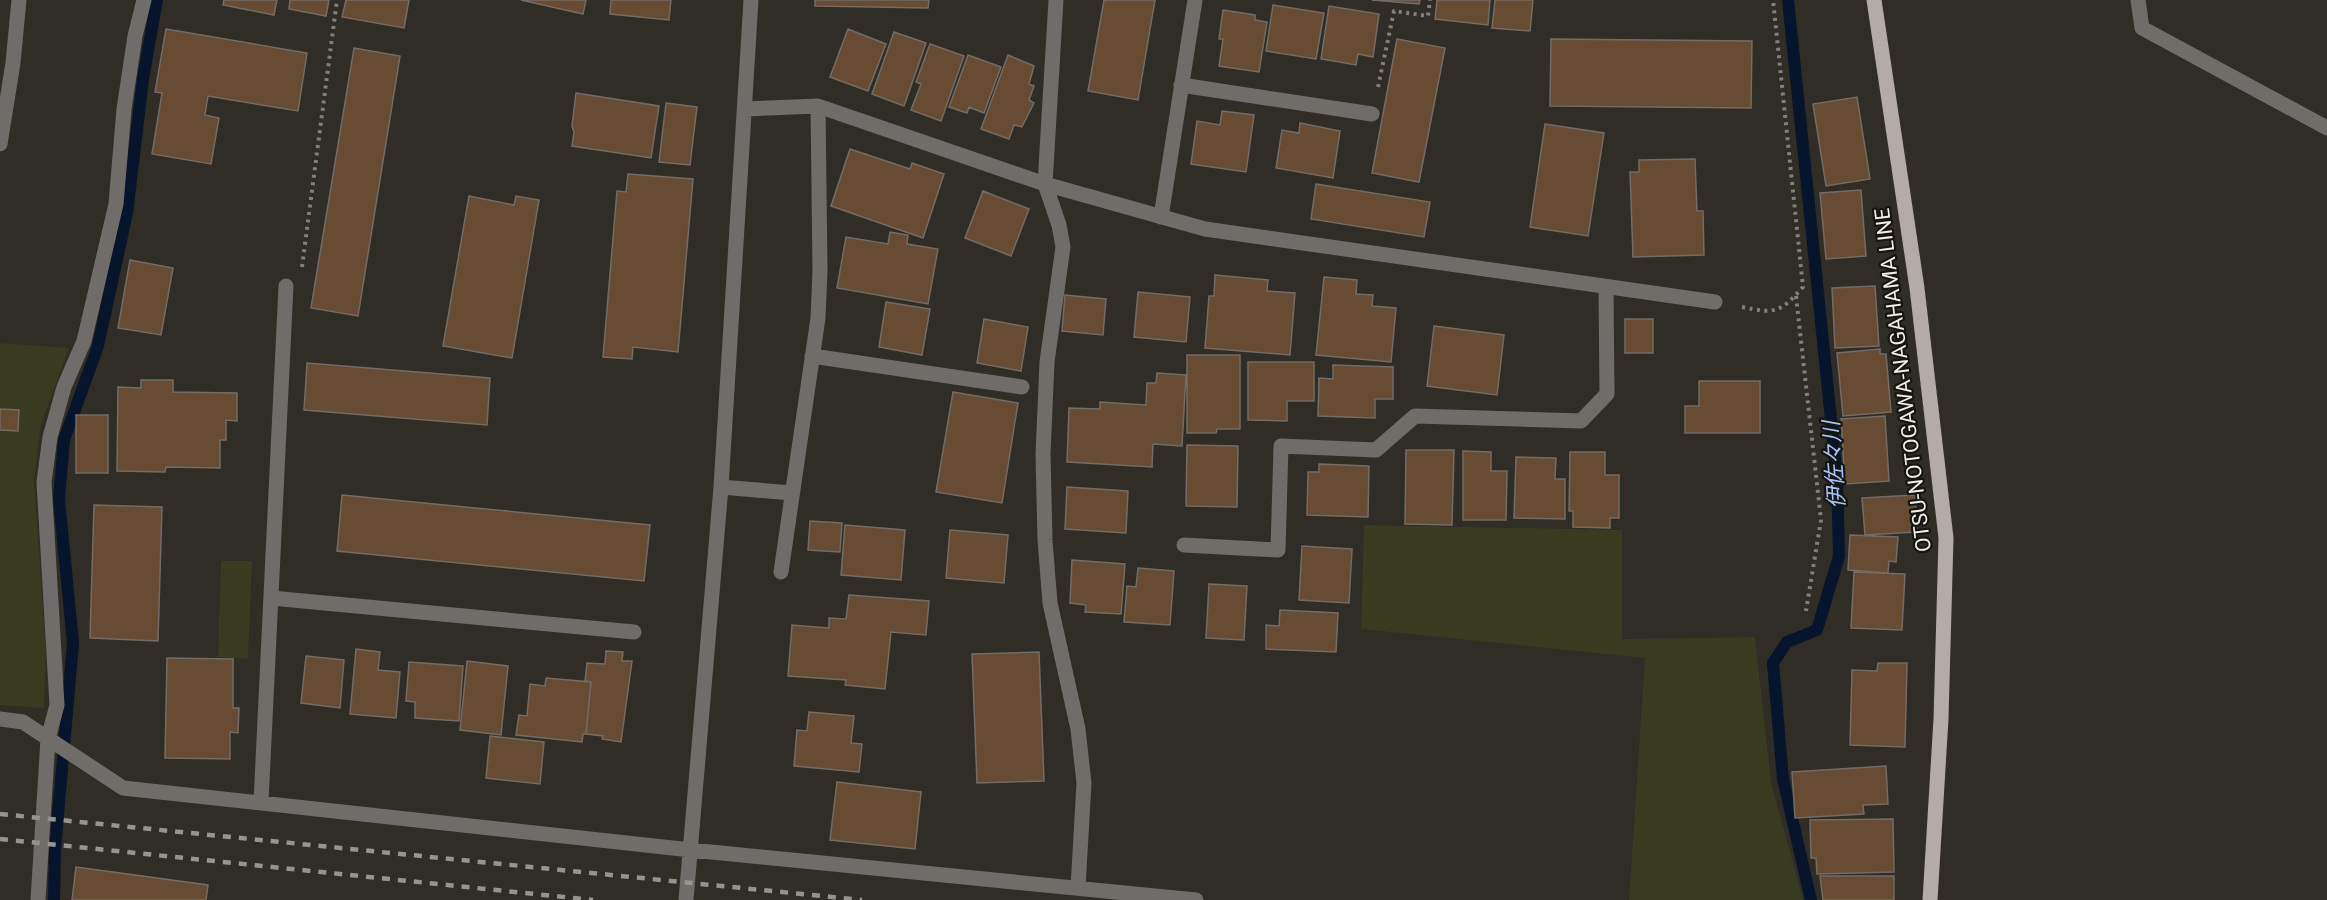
<svg xmlns="http://www.w3.org/2000/svg" width="2327" height="900" font-family="Roboto,'Noto Sans JP',sans-serif">
  <style>
    .green { fill: #383b20 }
    .lines { fill: none; stroke-linecap: round; stroke-linejoin: round }
    .stream { stroke: #06142c; stroke-width: 12 }
    .building { fill: #674b33; stroke: #736c66; stroke-width: 1.5 }
    .path { stroke: #837f7a; stroke-width: 4; stroke-dasharray: 3 4.5; stroke-linecap: butt }
    .minor { stroke: #706c6a; stroke-width: 15 }
    .major { stroke: #b2aba6; stroke-width: 15 }
    .rail { stroke: #97938e; stroke-width: 4.5; stroke-dasharray: 8 8; stroke-linecap: butt }
    .labels { text-anchor: middle; dominant-baseline: central; stroke-width: 4.5; stroke-linejoin: round; paint-order: stroke }
    .street-label { font-size: 21px; fill: #f3f0ec; stroke: #171512 }
    .water-label { font-size: 22px; font-style: italic; fill: #a4c4f9; stroke: #171512 }
  </style>
  <rect width="100%" height="100%" fill="#302c26"/>
  <path class="green" d="M0,343L69,348L41,424L34,480L46,652L44,708L0,705Z
    M1364,525L1622,530V639L1755,637L1771,782L1803,900H1629L1645,658L1361,629Z
    M221,561H252L248,659L218,657Z"/>
  <g class="lines">
    <path class="stream" d="M1788,0L1837,478L1839,556L1817,630L1787,642L1773,663L1783,779L1811,900
      M54,900L55,849L73,643L59,499L64,440L98,346L127,213L143,79L157,0"/>
  </g>
  <path class="building" d="M224,0H277L274,15L223,5Z
    M290,0H329L326,16L289,9Z
    M346,0H409L404,28L342,17Z
    M521,0H586L583,14Z
    M611,0H671L669,20L610,14Z
    M815,0H929L928,8L815,6Z
    M1104,0H1155L1138,100L1088,91Z
    M1372,0H1420L1419,4Z
    M1437,0H1490L1488,25L1435,19Z
    M1495,0H1533L1530,31L1492,28Z
    M1273,5L1324,13L1316,59L1266,51Z
    M1329,6L1379,14L1373,57L1358,54L1356,65L1321,59Z
    M1223,10L1255,15V20L1267,22L1259,72L1219,66L1223,39H1219Z
    M166,29L307,53L298,111L208,96L205,115L219,118L211,164L152,154L162,93L155,92Z
    M848,29L886,44L868,91L830,77Z
    M894,32L926,43L904,106L872,94Z
    M1397,39L1445,48L1419,182L1372,173Z
    M1551,39L1752,41L1751,108L1550,106Z
    M930,44L964,56L941,121L911,110L921,84L916,82Z
    M354,48L400,56L358,316L311,308Z
    M968,55L1001,67L984,113L969,107L967,113L949,107Z
    M1008,55L1034,66L1029,84L1034,86L1029,100L1034,103L1022,127L1014,125L1009,139L981,129Z
    M576,93L659,106L651,158L572,146L574,132L572,126Z
    M1857,97L1870,179L1826,186L1813,104Z
    M666,103L697,107L690,165L659,162Z
    M1222,111L1254,115L1246,172L1191,164L1197,121L1220,125Z
    M1300,123L1340,131L1333,178L1276,168L1282,130L1299,133Z
    M1545,124L1604,133L1588,236L1530,227Z
    M850,149L910,169L912,163L944,174L923,238L831,206Z
    M1695,159L1697,211H1703L1704,255L1633,257L1630,172H1639V160Z
    M628,174L693,179L678,352L633,347L632,359L603,357L617,191L626,192Z
    M1316,184L1430,202L1424,237L1311,219Z
    M1861,190L1866,256L1826,259L1820,193Z
    M983,191L1029,209L1011,256L965,238Z
    M469,196L514,205L516,196L539,200L512,358L443,346Z
    M890,232L908,235L907,244L938,249L928,304L837,288L846,237L888,244Z
    M130,260L173,268L161,335L118,328Z
    M1215,275L1268,280L1267,291L1295,293L1290,355L1205,348L1209,296H1214Z
    M1324,277L1357,280L1356,294L1373,295L1372,306L1396,308L1391,362L1316,355Z
    M1875,286L1879,346L1835,348L1832,288Z
    M1138,292L1190,297L1186,342L1134,337Z
    M1065,295L1106,299L1103,335L1062,331Z
    M886,302L930,309L922,355L879,347Z
    M984,319L1028,327L1021,371L977,363Z
    M1625,319H1653V353H1625Z
    M1434,326L1504,335L1497,395L1427,386Z
    M1880,349V354H1886L1891,412L1843,416L1837,353Z
    M1187,355H1240V429H1217L1216,433H1187Z
    M1248,362H1314V401H1287V421L1248,420Z
    M307,363L490,378L487,425L304,410Z
    M1333,365L1393,367V399H1375V418L1318,416L1319,378L1333,379Z
    M1157,373L1186,375L1182,446L1153,444L1152,467L1067,462L1069,408L1100,409V402L1146,405L1147,383H1156Z
    M141,380H173V392L237,393V421L226,420V440H220V468L166,467L165,472L117,471L118,387L141,388Z
    M1699,381H1760V433H1685V406H1699Z
    M953,392L1018,403L1002,503L936,492Z
    M0,409L19,410L18,431L0,430Z
    M76,415H108V473H76Z
    M1885,416L1889,481L1845,484L1841,419Z
    M1187,445L1238,446L1237,507L1186,506Z
    M1406,450H1454L1452,525L1405,524Z
    M1463,451L1491,452V471H1507L1506,520H1463Z
    M1570,452H1605V475H1619V518H1610V528L1573,527V511H1569Z
    M1516,457L1556,458L1555,479H1565V519L1514,518Z
    M1319,464L1369,466L1368,517L1307,515L1308,472H1319Z
    M1067,487L1128,491L1126,533L1065,529Z
    M342,495L650,525L644,581L337,551Z
    M1915,495L1917,532L1865,535L1862,498Z
    M94,505L162,507L158,641L90,638Z
    M810,521L842,523L840,552L808,550Z
    M845,525L905,530L901,580L841,575Z
    M950,530L1008,535L1004,583L946,578Z
    M1850,535L1898,537L1896,562L1889,561L1888,573L1848,570Z
    M1302,546L1352,549L1349,603L1299,600Z
    M1072,560L1125,564L1121,614L1085,612L1086,605L1070,603Z
    M1138,568L1174,571L1170,625L1124,622L1127,586L1136,587Z
    M1854,572L1905,574L1902,630L1851,628Z
    M1209,584L1247,586L1244,640L1206,638Z
    M849,595L929,601L926,635L891,632L885,689L845,685L846,680L788,676L792,625L829,628V618L846,619Z
    M1280,610L1338,613L1336,652L1266,649V625L1279,626Z
    M356,649L380,652L378,670L400,672L396,718L350,714Z
    M606,651L623,652L622,661H632L621,742L602,739L603,736L586,734L591,682L585,681L587,663L605,664Z
    M1039,652L1044,781L977,783L972,654Z
    M306,656L344,660L340,708L301,703Z
    M167,658L233,659V708H239L238,733L230,732V759L165,758Z
    M467,661L508,666L501,735L460,730Z
    M409,662L463,666L459,721L415,718V702L406,701Z
    M1878,663H1907L1905,747L1850,745L1852,670L1877,671Z
    M546,678L591,682L586,734H583L582,742L516,735L519,715L527,716L530,684L545,686Z
    M809,712L854,716L851,743L862,744L859,772L794,766L797,730L807,731Z
    M490,736L544,742L540,784L486,778Z
    M1886,766L1888,804L1863,805L1864,814L1795,818L1792,772Z
    M837,782L921,792L915,849L830,840Z
    M1893,819L1894,872L1817,874L1816,858H1811L1810,820Z
    M76,867L208,885L206,900H72Z
    M1820,876H1894V900H1823Z"/>
  <g class="lines">
    <path class="path" d="M1378,87L1394,11L1428,16L1430,0
      M302,267L337,0
      M1796,296L1821,520L1806,611
      M1742,307C1775,314 1780,313 1803,287L1773,0"/>
    <path class="minor" d="M1056,0L1045,184L1059,225L1063,247L1047,362L1043,454L1045,540L1050,603L1078,729L1084,783L1078,888
      M2138,0L2142,28L2327,128
      M1181,85L1372,114
      M746,109L818,106L1045,184L1205,229L1715,302
      M0,144L13,63L19,0
      M1161,217L1195,0
      M812,356L1022,387
      M721,487L792,493
      M1184,545L1278,550L1281,446L1376,450L1415,416L1581,421L1607,394L1606,287
      M781,572L818,318L820,271L818,106
      M271,598L634,632
      M0,719L23,722L123,788L691,850L1196,900
      M261,802L286,286
      M38,900L48,739L57,705L44,482L50,437L64,387L84,341L116,204L124,109L135,36L144,0
      M686,900L721,487L751,0"/>
    <path class="major" d="M1874,0L1917,288L1946,538L1941,719L1930,900"/>
    <path class="rail" d="M0,814L862,900
      M0,839L593,900"/>
  </g>
  <g class="labels">
    <g class="street-label">
      <text transform="translate(1903 380) rotate(-97)">OTSU-NOTOGAWA-NAGAHAMA LINE</text>
    </g>
    <g class="water-label">
      <text transform="translate(1834 465) rotate(-94)">伊佐々川</text>
    </g>
  </g>
</svg>
